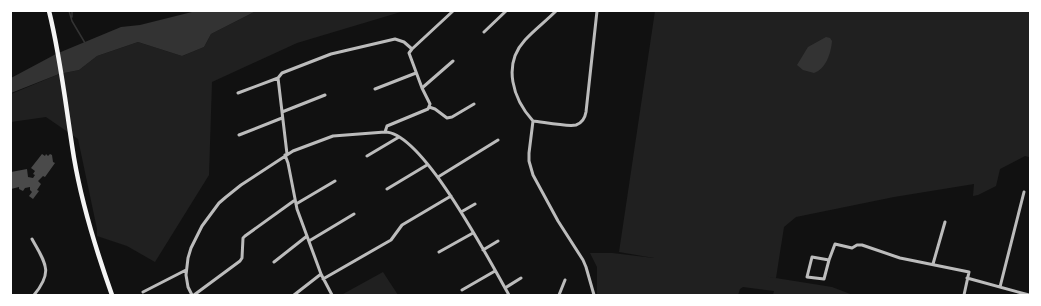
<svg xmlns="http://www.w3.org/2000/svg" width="1041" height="306" font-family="'Nunito Sans',sans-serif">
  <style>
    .green { fill: #202020 }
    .water { fill: #333 }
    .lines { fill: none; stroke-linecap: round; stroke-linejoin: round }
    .stream { stroke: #333; stroke-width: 1.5 }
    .building { fill: #4a4a4a }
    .minor { stroke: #bcbcbc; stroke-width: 3 }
    .secondary { stroke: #f5f5f5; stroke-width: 4.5 }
  </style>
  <rect width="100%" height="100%" fill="#111"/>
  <path class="green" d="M256,11H404L297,43L212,82L209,175L155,262L127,246L97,236V229L78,139L46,117L11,122V94L59,74L79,70L97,56L138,42L182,56L204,47L211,34Z
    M655,11H1030L1029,157L1025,156L1000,169L996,186L978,195L973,196L974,184L894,197L796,217L784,227L776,278L763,276L832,287L853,295H773L774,291L743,287L740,289L738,295H597V267L590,253H612L654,258L619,252Z
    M383,272L398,295L343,294Z"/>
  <path class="water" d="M196,11H256L211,34L204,47L182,56L138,42L97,56L79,70L59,74L11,93V78L56,54L121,27L140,25Z
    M826,37L830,38L832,41C831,53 826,69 814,73L803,70L797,65L808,47Z"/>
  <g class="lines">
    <path class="stream" d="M69,11L72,21L85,43
      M72,11V17"/>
  </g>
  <path class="building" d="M42,154L45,156L46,154L48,156L50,154L52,155L53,162L55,163L45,177L43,176L38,181L41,184L37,190L39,191L33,199L29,196L32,192L30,190V187L25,188L23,191L19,189V187L11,189V172L27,169L28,177L33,178L35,175L33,174L35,171L31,168Z"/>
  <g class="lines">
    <path class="minor" d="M484,32L506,11
      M422,88L453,61
      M375,89L416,73
      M238,93L278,78
      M429,107L435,109L447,118L452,117L474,104
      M282,112L325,95
      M533,121C513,99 502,65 525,40C534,30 546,21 556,11
      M385,132L387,126L428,109L430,104L422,88L409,53L412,49L453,11
      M239,135L282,118
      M287,154L278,78L282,73L331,54L395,39L404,42L412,49
      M285,155L288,163L297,209L321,274L332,295
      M367,156L399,137
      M438,177L498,140
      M387,189L427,165
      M296,204L335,181
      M461,212L475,204
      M32,239C45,263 54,271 34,295
      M309,241L354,214
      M483,250L498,241
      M439,252L473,233
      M812,257L829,260L824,279L807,277Z
      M829,260L835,244L852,248L857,245H862L900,258L969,272L964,295
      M274,262L307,236
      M933,264L945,222
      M967,278L1029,295
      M323,279L391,240L402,225L451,196
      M1000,287L1024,192
      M505,288L521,278
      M462,290L495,271
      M143,292L186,270
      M192,295L188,287L186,275L188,258L191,248L202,226L219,203L226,197L241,185L293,151L333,136L385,132C423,132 490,262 509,295
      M194,295L240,261L242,258L243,238L245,236L295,200
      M294,295L321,274
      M559,295L565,280
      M594,295L586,267L583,260L558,221L533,175L529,161V153L533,121C543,122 567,127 576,125C582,123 585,118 586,112L597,11"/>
    <path class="secondary" d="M49,11C61,59 66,109 74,158C82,205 96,250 112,295"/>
  </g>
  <rect width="1041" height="306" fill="none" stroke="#ffffff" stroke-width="24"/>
</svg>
